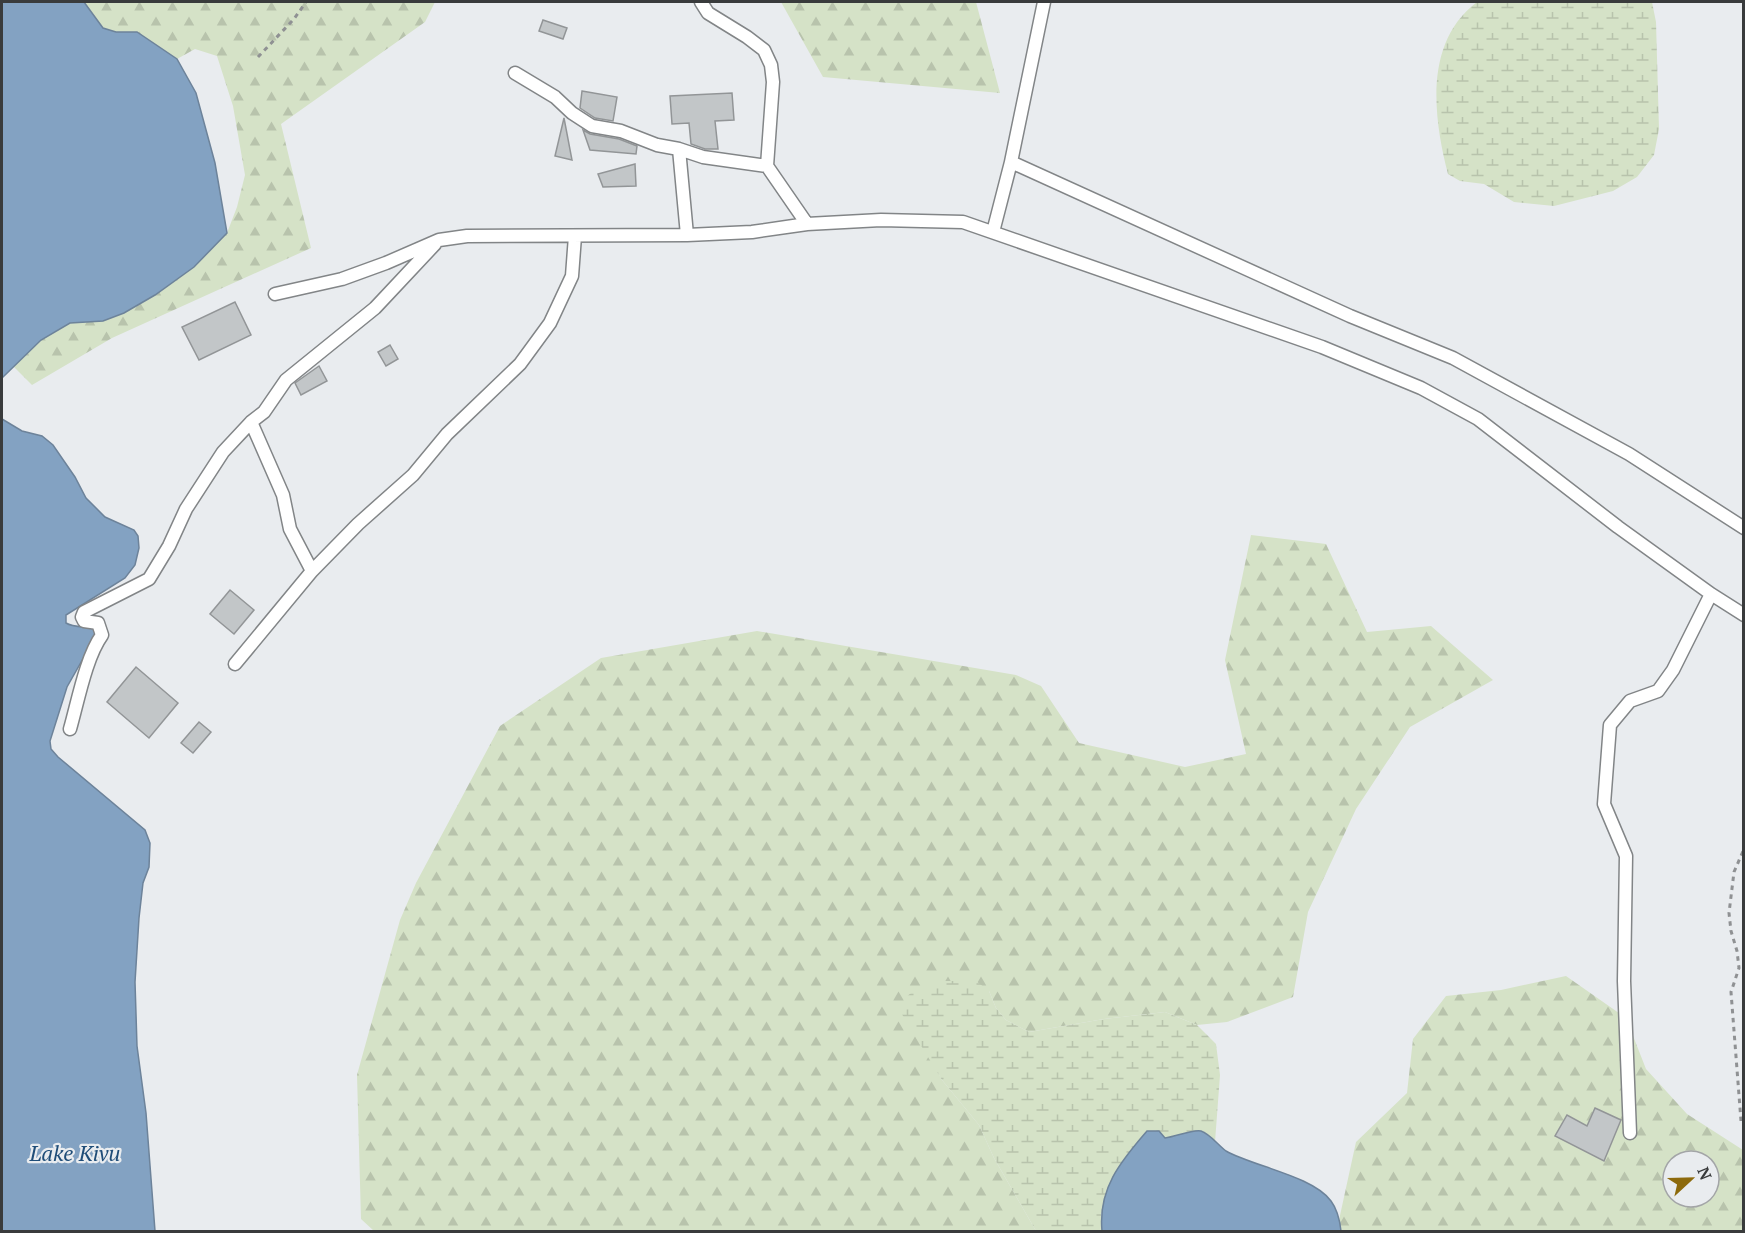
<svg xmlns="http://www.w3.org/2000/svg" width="1745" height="1233" font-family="'PT Serif',serif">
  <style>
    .forest { fill: url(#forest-firs); fill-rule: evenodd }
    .wetland { fill: url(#wetland-marsh) }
    .water { fill: #83a2c2; stroke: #6d839a; stroke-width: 1.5 }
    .building { fill: #c2c6c8; stroke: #929597; stroke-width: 1.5 }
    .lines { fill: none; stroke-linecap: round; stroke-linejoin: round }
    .minor-casing { stroke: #828587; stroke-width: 15 }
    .path { stroke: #8f9193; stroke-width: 3; stroke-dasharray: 4.5 4.5; stroke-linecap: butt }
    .minor { stroke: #fff; stroke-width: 12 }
    .labels { text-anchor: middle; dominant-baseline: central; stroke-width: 4.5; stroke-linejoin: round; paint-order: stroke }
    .water-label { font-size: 22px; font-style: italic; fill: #1f4d78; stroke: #e9ecef }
  </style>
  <defs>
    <pattern id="forest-firs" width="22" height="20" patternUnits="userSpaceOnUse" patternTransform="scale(1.5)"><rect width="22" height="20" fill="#d5e2c7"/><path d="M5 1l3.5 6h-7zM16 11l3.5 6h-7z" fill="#b8c3ac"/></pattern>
    <pattern id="wetland-marsh" width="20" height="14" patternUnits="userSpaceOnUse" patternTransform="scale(1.5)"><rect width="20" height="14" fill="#d5e2c7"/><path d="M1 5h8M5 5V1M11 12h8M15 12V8" fill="none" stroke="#b8c3ac"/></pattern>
  </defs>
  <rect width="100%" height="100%" fill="#e9ecef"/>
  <path class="forest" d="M84,2H435L425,22L281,124L311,248L112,338L32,385L13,366L41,340L70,323L103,321L194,267L227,233L237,207L245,175L233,106L217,56L195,49L177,59L137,32H116L103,28Z
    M781,2H976L1000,93L823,77Z
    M1251,535L1326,544L1367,632L1431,626L1493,680L1410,727L1356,809L1308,912L1293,997L1227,1022L1197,1025L1165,1012L1104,1019L1029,1032L1006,1020L996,1008L989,991L929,1056L942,1080L979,1125L994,1158L1036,1231H374L361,1219L357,1075L400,920L416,883L500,726L601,658L757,631L1016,675L1041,686L1079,743L1185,767L1246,754L1225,660Z
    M1566,976L1626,1018L1646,1069L1687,1114L1743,1150V1231L1341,1232L1339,1220L1356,1142L1407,1093L1413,1039L1446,996L1501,990ZM1673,1161H1709V1197H1673Z"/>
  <path class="wetland" d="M1477,2H1652L1656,22L1659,129L1654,155L1637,177L1613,191L1554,206L1514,202L1484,184L1460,181L1448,174C1433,116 1424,42 1477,2Z
    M945,981H976L989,991L996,1008L1006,1020L1029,1032L1104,1019L1165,1012L1197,1025L1216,1044L1220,1075L1215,1142C1212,1139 1208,1134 1204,1132C1196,1129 1175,1138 1164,1138L1158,1131L1101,1214L1102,1231H1036L994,1158L979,1125L942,1080L900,1011C905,988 925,987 945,981Z"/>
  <path class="water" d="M2,2H84L103,28L116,32H137L177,59L196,93L215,163L227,233L194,267L155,295L124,313L103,321L70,323L41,340L2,378Z
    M2,419L22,431L42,436L53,445L75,477L86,498L105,517L134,530L138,536L139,548L135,565L125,578L66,615V623C74,628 87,626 97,629V634L67,687L50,741L51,749L58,757L145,830L150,843L149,867L143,883L139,918L135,982L137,1046L146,1113L155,1231L2,1232Z
    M1147,1131H1159L1165,1138C1175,1137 1193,1129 1201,1131C1210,1134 1218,1145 1226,1151C1252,1166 1313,1176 1331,1201C1337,1209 1340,1222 1341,1231H1102C1098,1189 1120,1162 1147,1131Z"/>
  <path class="building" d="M543,20L567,28L563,39L539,31Z
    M582,91L617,97L613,121L595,118L580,108Z
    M732,93L734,120L715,121L718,149H705L691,144L689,123L672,124L670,96Z
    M564,118L572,160L555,156Z
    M583,130L590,134L619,139L637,146L636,154L590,150Z
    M635,164L636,186L603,187L598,174Z
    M235,302L251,335L199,360L182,327Z
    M390,345L398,359L386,366L378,352Z
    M319,366L327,381L301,395L295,383Z
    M230,590L254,610L234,634L210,614Z
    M136,667L178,703L149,738L107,702Z
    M199,722L211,732L193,753L181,743Z
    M1595,1108L1621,1120L1604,1161L1555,1136L1567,1115L1587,1126Z"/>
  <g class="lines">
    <g class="minor-casing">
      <path id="minor" d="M701,2L708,13L747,37L764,50L771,65L773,82L767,166L807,224
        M515,73L555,97L572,113L592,126L621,131L657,145L679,149L703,157L767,166
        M679,149L687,235
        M1011,162L1350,316L1453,358L1629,454L1744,528
        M993,232L1011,162L1044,2
        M275,294L342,279L386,263L439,240L467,236L687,235L752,232L807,224L881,220L963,222L1322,347L1421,388L1478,419L1618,527L1711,594L1744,615
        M251,422L283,495L290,529L312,571
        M235,664L312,571L358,524L413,475L447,434L520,364L550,323L572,276L575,236
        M70,729C78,701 86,657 102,635L98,623L84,621L82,617L84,612L149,579L169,546L186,509L223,452L251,422L264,412L286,380L375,308L435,244
        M1630,1133L1624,981L1626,856L1604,804L1610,725L1630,701L1658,691L1673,670L1711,594"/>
    </g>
    <path class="path" d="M258,57L294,19L306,2
      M1741,1121L1731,992L1739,968L1737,951L1731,931L1729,913L1734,872L1744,849"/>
    <use href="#minor" class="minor"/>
  </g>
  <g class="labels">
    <g class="water-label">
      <text x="75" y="1152">Lake Kivu</text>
    </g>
  </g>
  <rect width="1745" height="1233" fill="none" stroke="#393b3c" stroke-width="6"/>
  <g transform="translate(1691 1179) rotate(68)"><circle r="28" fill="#e9ecef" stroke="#a3a5a7" stroke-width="1.5"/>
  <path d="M0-4.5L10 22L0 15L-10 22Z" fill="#8d6a0c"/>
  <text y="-9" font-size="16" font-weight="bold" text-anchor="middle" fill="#393b3c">N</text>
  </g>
</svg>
